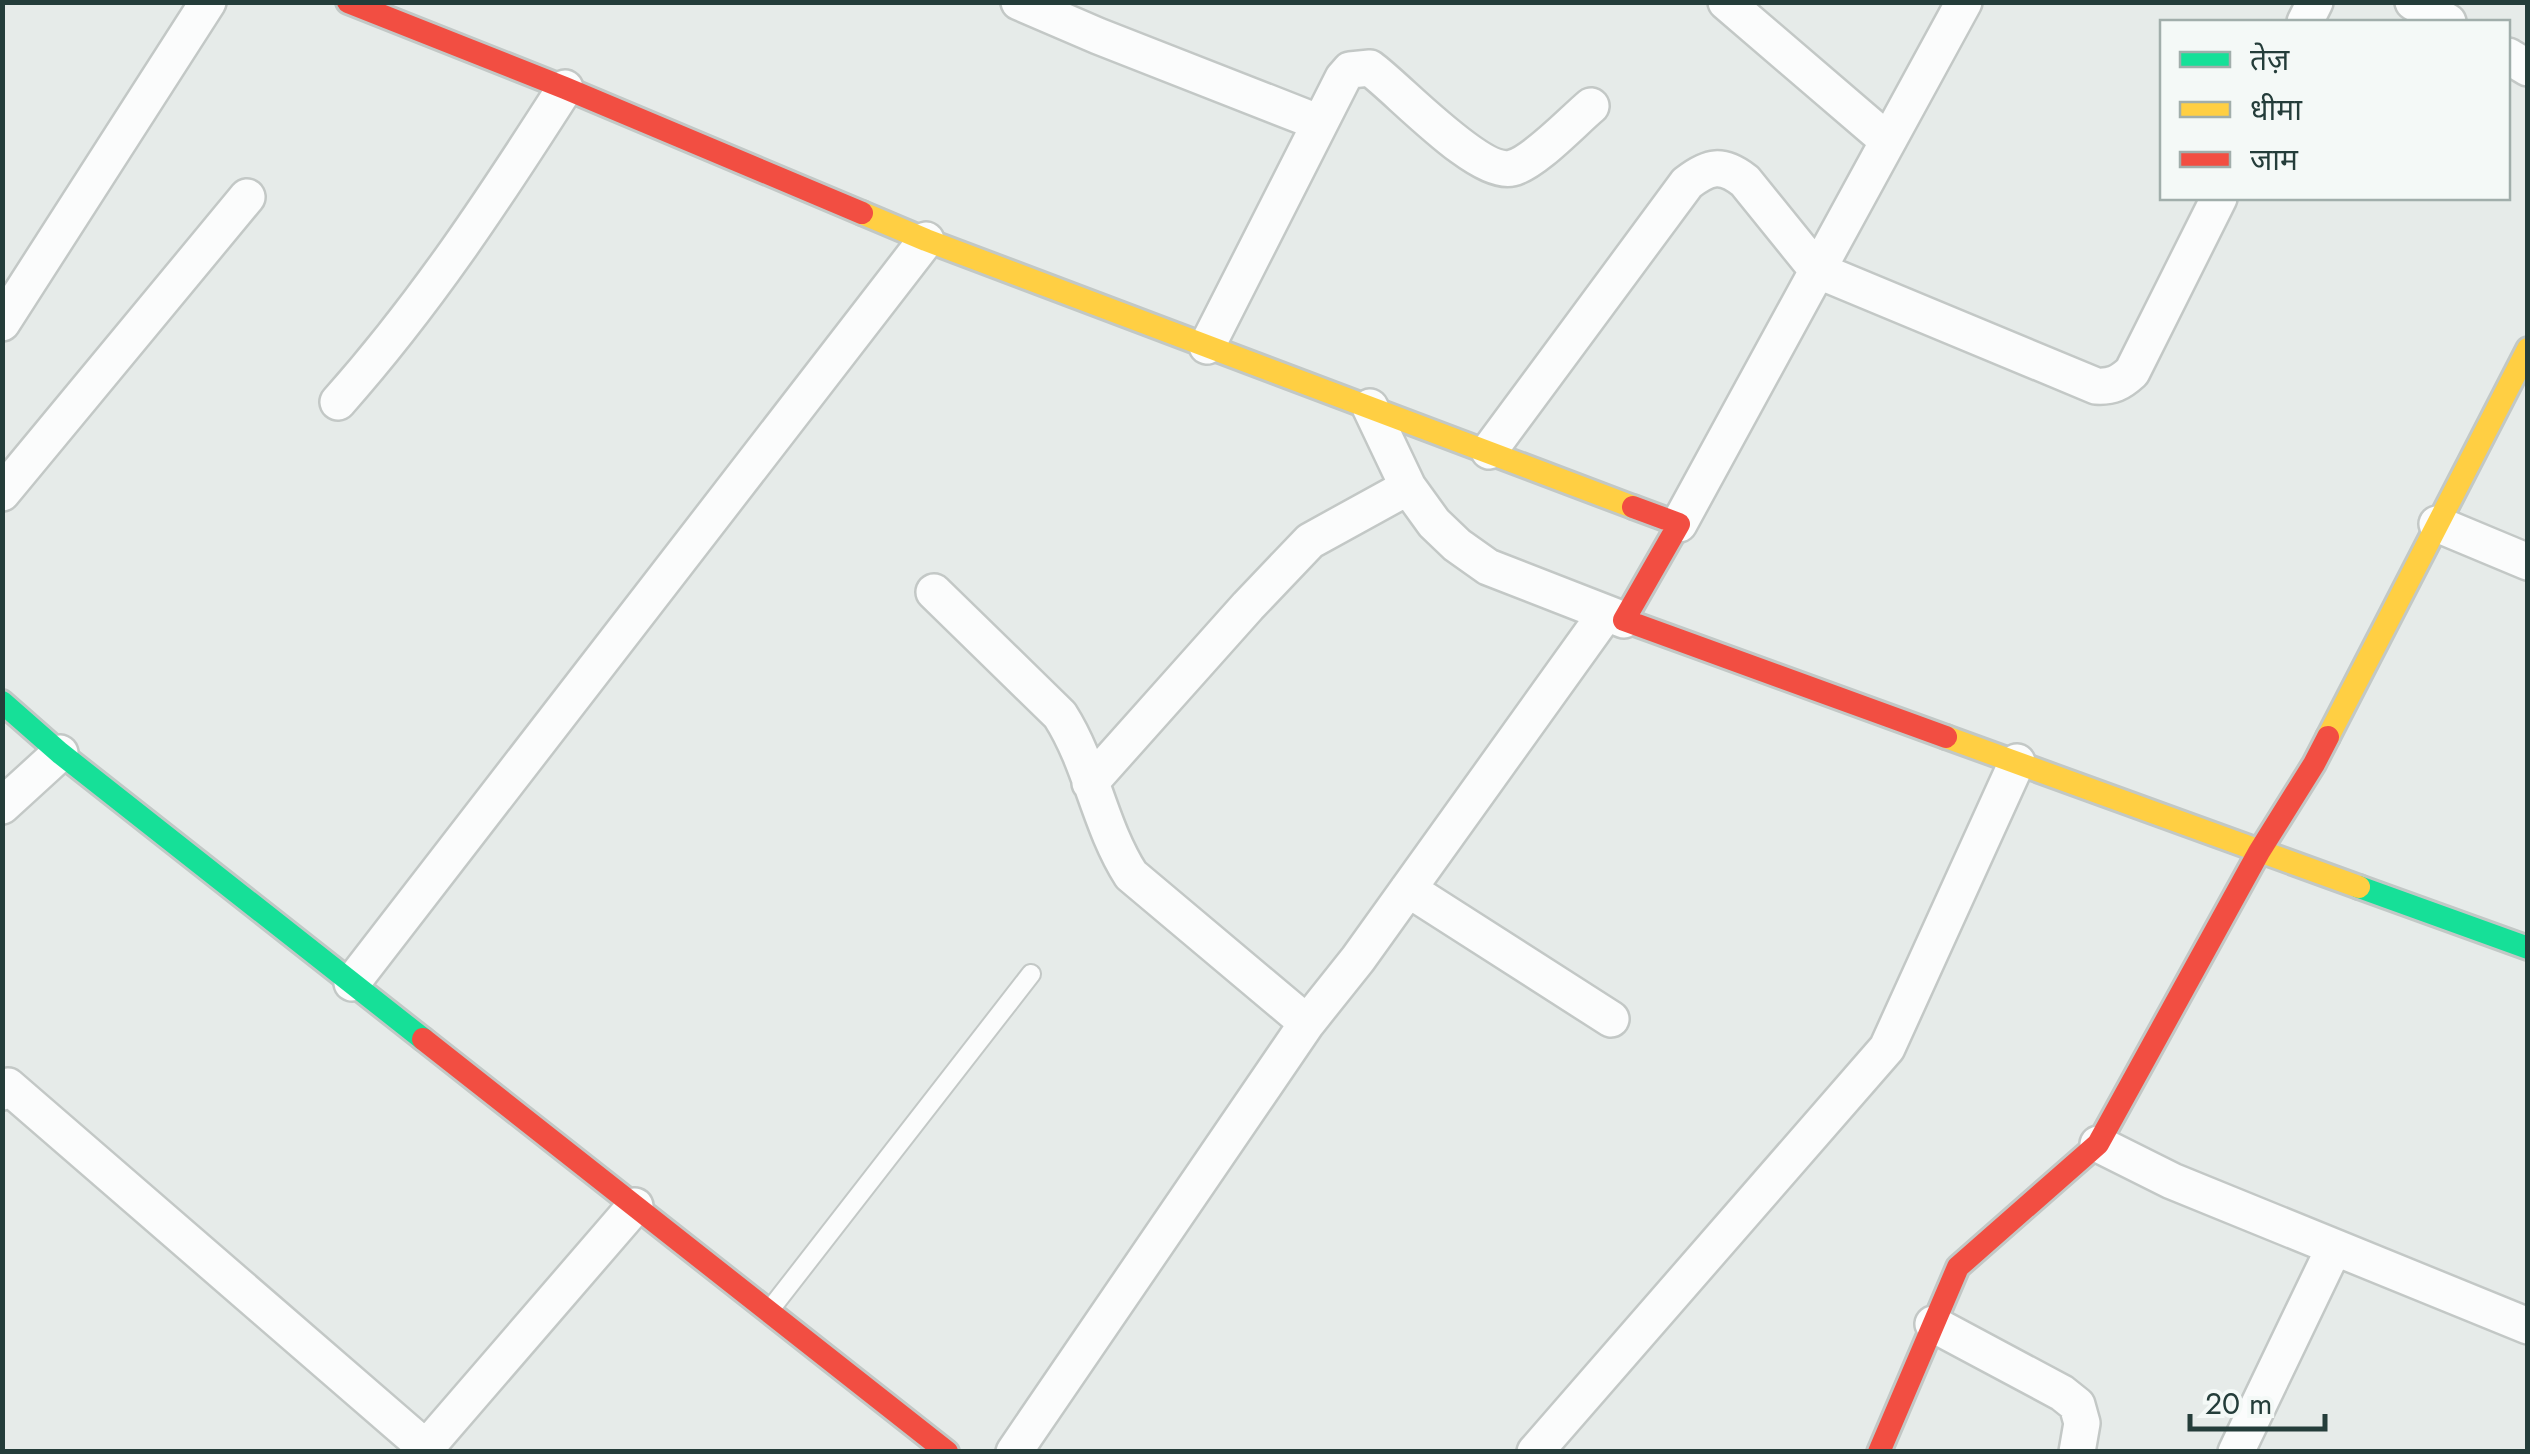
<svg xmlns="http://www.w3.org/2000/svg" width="2530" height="1454" font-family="Jost,'Noto Sans Devanagari',sans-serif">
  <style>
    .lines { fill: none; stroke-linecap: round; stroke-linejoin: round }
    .lane-casing { stroke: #c3c8c6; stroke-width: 22 }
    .street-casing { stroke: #c3c8c6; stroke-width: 40 }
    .fast-casing { stroke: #c2c8c6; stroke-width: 28 }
    .slow-casing { stroke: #c2c8c6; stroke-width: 28 }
    .jam-casing { stroke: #c2c8c6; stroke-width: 28 }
    .lane { stroke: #fbfcfc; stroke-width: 18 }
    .street { stroke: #fbfcfc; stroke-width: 35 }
    .fast { stroke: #16e098; stroke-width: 22 }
    .slow { stroke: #ffcf43; stroke-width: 22 }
    .jam { stroke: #f24e42; stroke-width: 22 }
  </style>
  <rect width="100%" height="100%" fill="#e6ebe9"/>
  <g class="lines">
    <g class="lane-casing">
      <path id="lane" d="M769,1311L1031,974"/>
    </g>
    <g class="street-casing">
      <path id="street" d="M1019,2L1098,36L1320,123
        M1726,2L1888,141
        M2413,2L2448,22
        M2305,22L2315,2
        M2508,56L2528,68
        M2,323L208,2
        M1207,346L1343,78L1350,70L1370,68C1400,90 1478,176 1512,168C1534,163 1573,121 1591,106
        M338,402C426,303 494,199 565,88
        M1370,407L1408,487L1434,523L1457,545L1488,567L1624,620
        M1489,451L1687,183C1709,166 1722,163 1745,181L1817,270L2096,386C2112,387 2120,383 2132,372L2219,198
        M2,493L247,197
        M1679,524L1964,2
        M2437,524L2528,562
        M934,592L1060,715C1092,765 1099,825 1131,875L1307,1023
        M1090,783L1248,606L1310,541L1408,487
        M2,806L60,753
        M1408,889L1611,1019
        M352,983L926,240
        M2,1092L8,1086L426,1448L635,1206
        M2098,1144L2172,1181L2528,1326
        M1933,1324L2062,1393L2077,1405L2082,1423L2077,1452
        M1014,1452L1307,1023L1358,959L1606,613
        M1535,1452L1887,1048L2017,762
        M2236,1452L2334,1248"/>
    </g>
    <g class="fast-casing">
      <path id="fast" d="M2,702L60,753L423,1039
        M2359,887L2528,948"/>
    </g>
    <g class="slow-casing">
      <path id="slow" d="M862,213L926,240L1633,507
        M1946,737L2359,887
        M2328,737L2528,349"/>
    </g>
    <g class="jam-casing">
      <path id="jam" d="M348,2L565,88L862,213
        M1633,507L1679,524L1624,620L1946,737
        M423,1039L947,1452
        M1879,1452L1958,1267L2098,1144L2259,852L2314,764L2328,737"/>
    </g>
    <use href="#lane" class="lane"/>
    <use href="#street" class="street"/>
    <use href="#fast" class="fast"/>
    <use href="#slow" class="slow"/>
    <use href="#jam" class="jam"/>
  </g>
  <rect width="2530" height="1454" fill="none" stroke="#243d3a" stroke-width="10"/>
  <rect x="2160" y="20" width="350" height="180" fill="#f4f9f7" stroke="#a1aeab" stroke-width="2.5"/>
  <rect x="2180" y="52" width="50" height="15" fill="#16e098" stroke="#a1aeab" stroke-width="2.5"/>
  <text x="2250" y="70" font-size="30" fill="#243d3a">तेज़</text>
  <rect x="2180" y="102" width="50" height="15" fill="#ffcf43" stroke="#a1aeab" stroke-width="2.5"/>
  <text x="2250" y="120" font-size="30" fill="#243d3a">धीमा</text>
  <rect x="2180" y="152" width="50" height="15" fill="#f24e42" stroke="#a1aeab" stroke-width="2.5"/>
  <text x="2250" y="170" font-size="30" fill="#243d3a">जाम</text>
  <path d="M2190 1414v15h135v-15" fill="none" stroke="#243d3a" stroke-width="5"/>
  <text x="2205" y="1414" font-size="30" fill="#243d3a" stroke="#f4f9f7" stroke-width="8" paint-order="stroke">20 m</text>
</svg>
